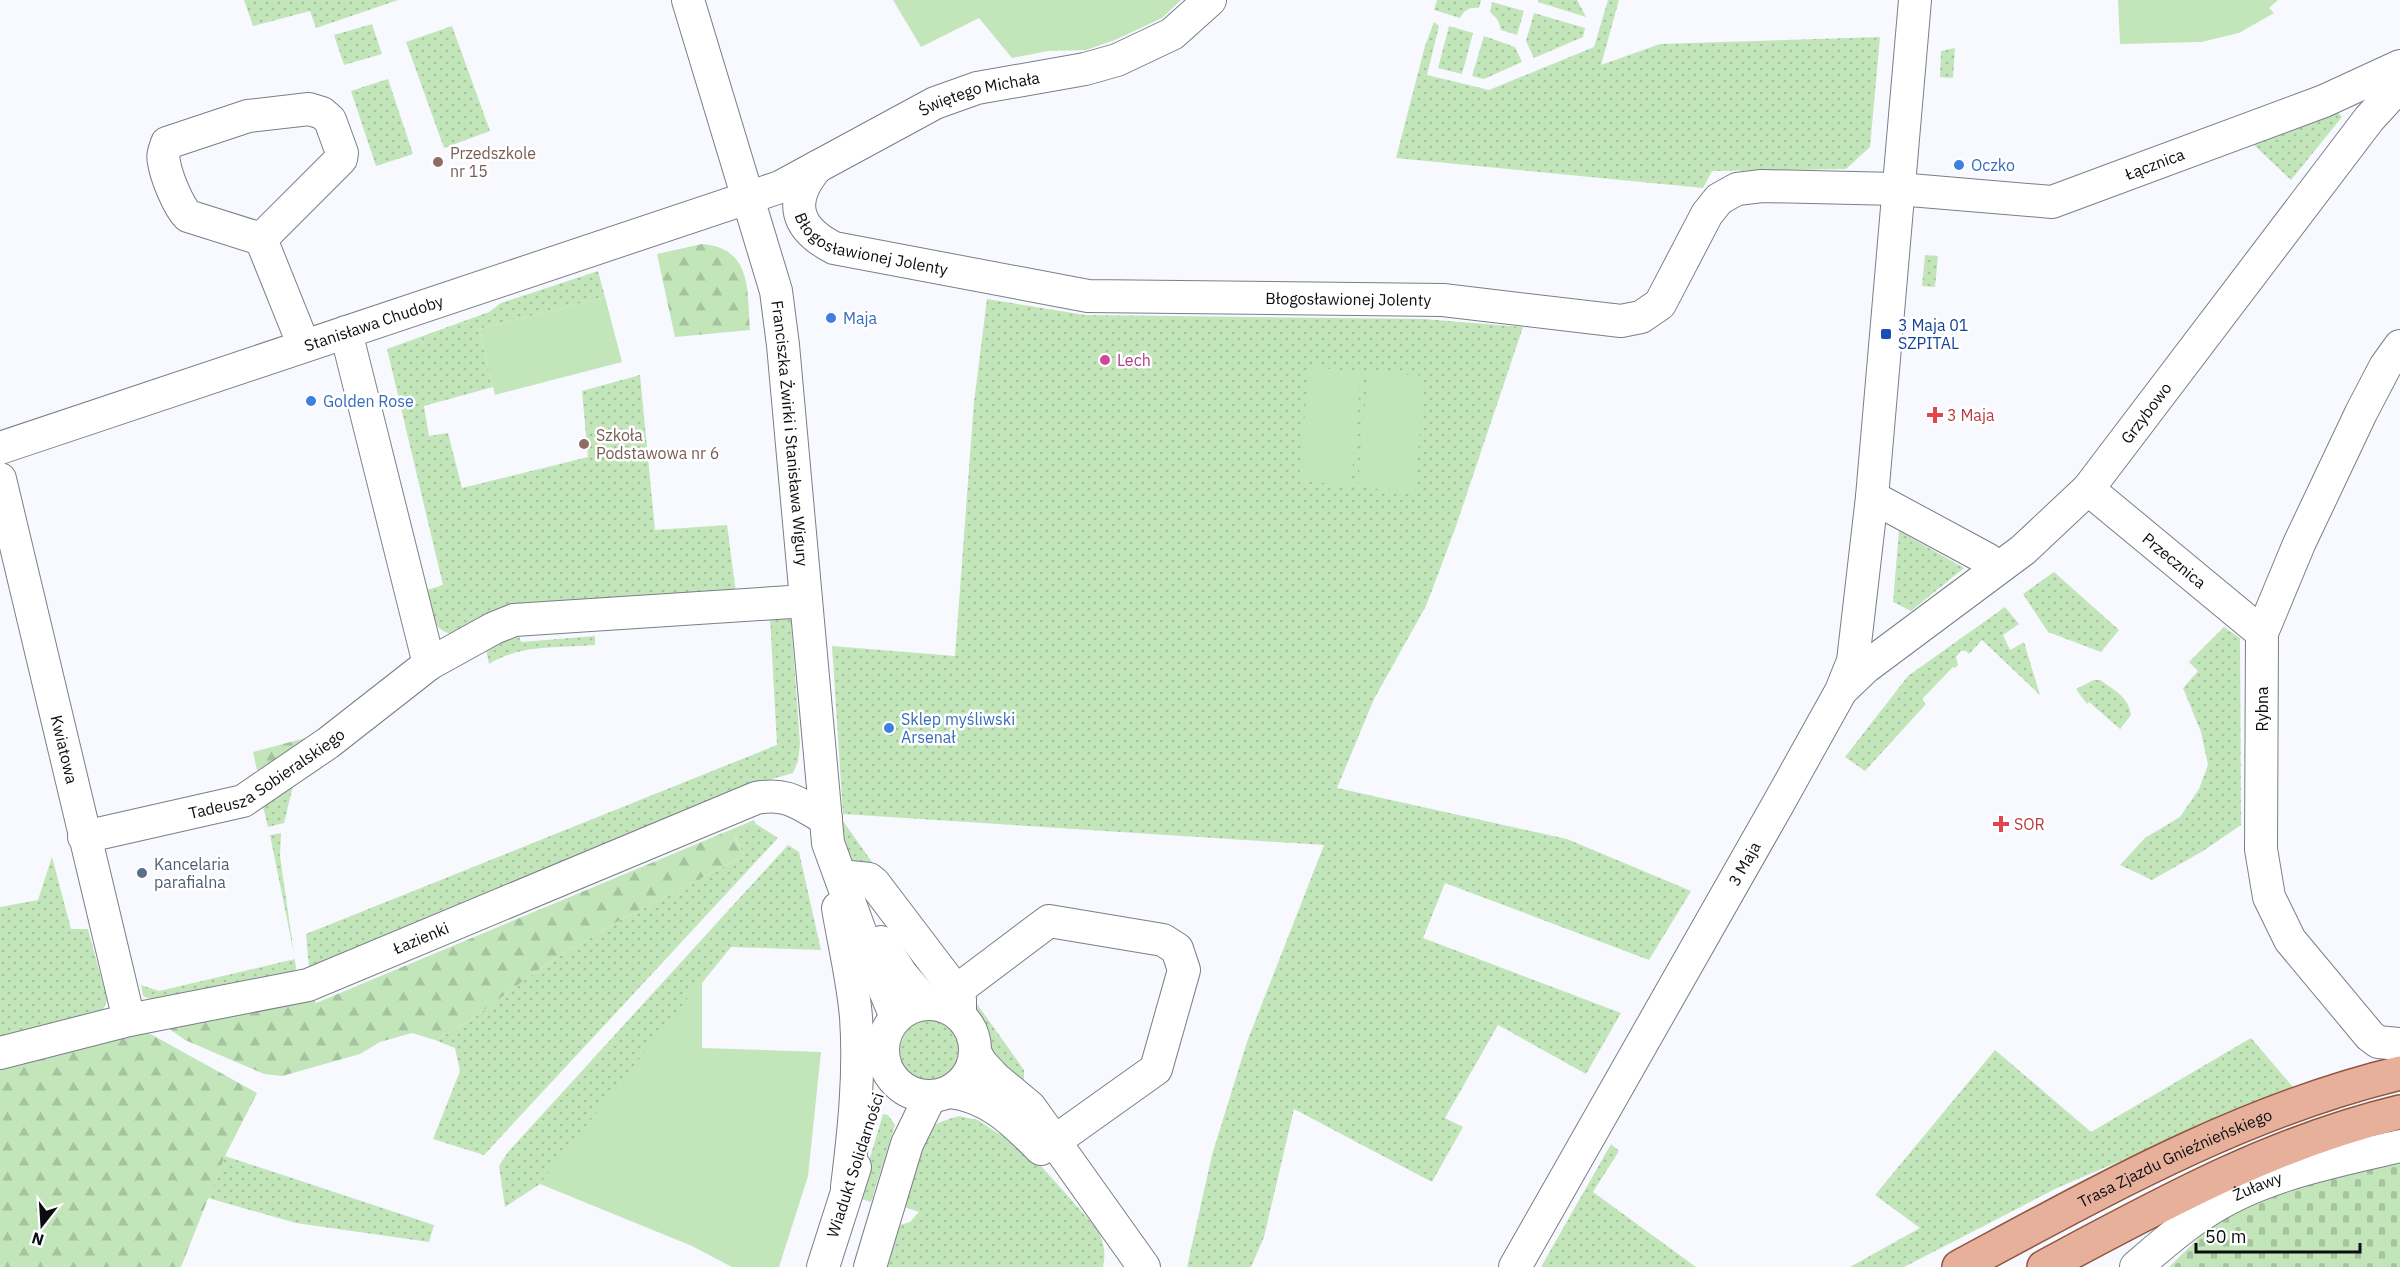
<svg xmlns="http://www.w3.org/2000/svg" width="2400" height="1267" font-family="'IBM Plex Sans',sans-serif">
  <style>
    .grass { fill: url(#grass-dots) }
    .forest { fill: url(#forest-firs) }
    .cemetery { fill: url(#cemetery-stones) }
    .garden { fill: #c3e5ba }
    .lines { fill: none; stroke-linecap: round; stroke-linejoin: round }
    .minor-casing { stroke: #797e88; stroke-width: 34 }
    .major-casing { stroke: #8f5540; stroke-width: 36 }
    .minor { stroke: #fff; stroke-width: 32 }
    .major { stroke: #e6b09b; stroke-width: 33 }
    .education-dot { fill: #8d6e63; stroke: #fff; stroke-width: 2 }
    .shop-dot { fill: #3f7fe0; stroke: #fff; stroke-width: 2 }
    .transit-dot { fill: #1a4fb4; stroke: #fff; stroke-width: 2 }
    .hotel-dot { fill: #d1479c; stroke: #fff; stroke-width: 2 }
    .health-dot { fill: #e0444e; stroke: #fff; stroke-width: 2 }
    .service-dot { fill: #5c6f8a; stroke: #fff; stroke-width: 2 }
    .labels { text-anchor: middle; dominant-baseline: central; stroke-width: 5; stroke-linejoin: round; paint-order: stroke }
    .street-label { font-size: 16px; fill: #0c0d11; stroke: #fff }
    .education-label { font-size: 16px; fill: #785e54; stroke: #fff; text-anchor: start }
    .shop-label { font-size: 16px; fill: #366cbe; stroke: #fff; text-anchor: start }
    .transit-label { font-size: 16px; fill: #164399; stroke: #fff; text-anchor: start }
    .hotel-label { font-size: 16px; fill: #b23c85; stroke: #fff; text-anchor: start }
    .health-label { font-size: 16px; fill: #be3a42; stroke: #fff; text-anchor: start }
    .service-label { font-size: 16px; fill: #4e5e75; stroke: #fff; text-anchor: start }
  </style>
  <defs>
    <pattern id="grass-dots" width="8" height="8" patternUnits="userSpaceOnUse" patternTransform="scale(1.5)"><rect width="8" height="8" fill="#c3e5ba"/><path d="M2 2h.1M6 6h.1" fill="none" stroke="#a6c39f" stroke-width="1.8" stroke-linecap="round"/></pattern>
    <pattern id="forest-firs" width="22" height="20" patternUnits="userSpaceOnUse" patternTransform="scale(1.5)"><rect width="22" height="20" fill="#c3e5ba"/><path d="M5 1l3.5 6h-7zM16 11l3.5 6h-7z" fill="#a6c39f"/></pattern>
    <pattern id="cemetery-stones" width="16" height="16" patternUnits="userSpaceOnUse" patternTransform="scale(1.5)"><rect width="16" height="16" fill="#c3e5ba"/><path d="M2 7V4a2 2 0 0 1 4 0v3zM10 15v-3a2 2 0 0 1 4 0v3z" fill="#a6c39f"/></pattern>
  </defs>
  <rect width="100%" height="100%" fill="#f7f9fe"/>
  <path class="grass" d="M244,0H398L316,28L310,11L253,26Z
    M1437,0H1481L1479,8C1470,7 1464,10 1460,18L1434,10Z
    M1538,0H1577L1586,17L1538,2Z
    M1608,0H1619L1601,65L1660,44L1880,37L1870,147L1846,169L1712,171L1703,188L1396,158L1425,46L1434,22L1439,26L1427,75L1489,90L1594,47Z
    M1492,2L1524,11L1517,35L1501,30L1498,20L1490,12Z
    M1534,13L1585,28L1583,37L1534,58L1526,41Z
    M372,24L382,54L344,65L334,35Z
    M452,26L490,131L444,148L406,42Z
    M1449,26L1473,33L1462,74L1438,68Z
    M1484,36L1515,47L1522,62L1484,79L1472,76Z
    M1955,48L1953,78L1940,77L1941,51Z
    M388,79L413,154L376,166L351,91Z
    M2338,112L2342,117L2291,180L2253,144Z
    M1925,255L1938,256L1935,287L1922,286Z
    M598,271L605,297L479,329L493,387L424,406L429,436L448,433L462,488L588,457L582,391L640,375L655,530L727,525L736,593L451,634C429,628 432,610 427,590L443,585L387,349L489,312L501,303Z
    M987,299L1085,315L1424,319L1523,327L1455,529L1426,606L1374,699L1337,788L1567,839L1691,891L1649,960L1445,883L1423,938L1621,1013L1586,1074L1498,1025L1445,1118L1463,1127L1432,1182L1294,1109L1264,1237L1251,1267H1187L1212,1155L1247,1042L1324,845L843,814L832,646L955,656L974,402Z
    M1899,531L1964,568L1911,611L1893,602Z
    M2054,572L2119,630L2101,652L2048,632L2023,594Z
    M2005,607L2019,624L2003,635L2010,650L2024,642L2040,695L1982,640L1969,654L1966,651H1961L1956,657L1958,665L1955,668L1953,667L1922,699L1926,704L1865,771L1845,757L1908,676Z
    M788,616L791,620L800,744L798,761L793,773L730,791L309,968L306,934L777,745L770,617Z
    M516,626L521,642L595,636V645C560,648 520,644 489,664L486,649Z
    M2224,627L2240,638L2241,825L2203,851L2152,880L2120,865L2145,838L2180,817L2199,789L2208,765L2201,732L2183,688L2198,671L2189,662Z
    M2094,680H2100C2114,690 2129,697 2131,715L2120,729L2089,702L2087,704L2076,689Z
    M294,782L284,823L268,827L262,802Z
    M838,814L882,876L863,872L847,857Z
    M756,824L778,838L484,1155L433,1139L460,1071L455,1048L435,1040L472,1019L545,965L615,923L744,856L735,836Z
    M281,833L280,856L296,968L294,973L169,1007L143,996L141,985L159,991L295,959L270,835Z
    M788,845L799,852L821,950L731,947L540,1184L505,1207L499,1166L508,1152Z
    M52,857L71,929H88L107,1000L99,1020L0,1046V907L38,900Z
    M977,1004L1024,1070V1080L1019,1085L989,1050L980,1019L970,1008Z
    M900 1051a31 31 0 1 1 62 0a31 31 0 1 1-62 0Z
    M2251,1038L2293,1087L2057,1188L1904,1267H1850L1920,1228L1875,1195L1995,1050L2091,1132Z
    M883,1114L888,1115L895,1125L871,1202L858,1198Z
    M959,1116L978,1120L999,1134L1004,1128L1018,1140L1098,1230C1104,1243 1106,1253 1103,1267H887L900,1225L910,1222L919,1212L905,1207C908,1182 913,1152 929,1130C936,1122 949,1119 959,1116Z
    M1611,1144L1619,1151L1593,1192L1696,1267H1541Z
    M225,1156L434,1225L429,1242L296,1223L208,1198Z"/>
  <path class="forest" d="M702,244C753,248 747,292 750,330L675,337L657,254Z
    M309,737L311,744L259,779L253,752Z
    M754,820L756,824L735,837L744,856L615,923L545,965L472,1019L435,1040L412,1033L380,1042L360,1054L282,1076L264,1074L185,1040L158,1021L310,991L316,1003Z
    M138,1027L257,1093L225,1156L181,1267H0V1064Z"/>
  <path class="cemetery" d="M2400,1159V1267H2169L2223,1214L2305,1182Z"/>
  <path class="garden" d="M893,0H1181L1162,18L1115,40L1086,50L1048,51L1012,58L979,18L921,47Z
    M2118,0H2278L2269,8L2274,13L2239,33L2201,42L2120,44Z
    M605,297L622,362L495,395L479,329Z
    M1309,367L1361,372L1351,486L1299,480Z
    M1368,371L1424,376L1415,492L1358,487Z
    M702,980V1048L821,1052L808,1176L779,1267H732L692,1246L540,1184Z"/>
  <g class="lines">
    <g class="minor-casing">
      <g id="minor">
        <path id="s1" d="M688,0L776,291L783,345L828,843L861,934L896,1017"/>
        <path id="s2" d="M817,167C788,201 795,228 834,248L1088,296L1443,300L1621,321L1641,317L1660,304L1707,214L1719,199L1737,189L1762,186L1898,189L2052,202L2324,101L2400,66"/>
        <path d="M261,239L188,216C178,206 166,176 164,162C162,155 165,149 167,143L248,116L309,109L322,113L330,120L342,153L341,159L261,239L304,346"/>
        <path d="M346,332L429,664"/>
        <path d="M2400,346L2385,367L2361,413L2299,544L2262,633L2261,849L2269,897L2290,940L2370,1036L2378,1042L2400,1044"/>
        <path id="s3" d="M0,448L780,187L935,103L977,88L1085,69L1117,60L1172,34L1210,0"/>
        <path id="s4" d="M0,479L129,1020"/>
        <path id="s5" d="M2088,489L2262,633"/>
        <path d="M1872,497L1987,559L1997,567"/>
        <path id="s6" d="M1844,688L1866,667L2023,550L2088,489L2369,119L2400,85"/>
        <path id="s7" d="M84,837L243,801L328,743L429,664L494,628L514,620L806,601"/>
        <path d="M841,876L869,879L874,883L956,991L960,999V1011"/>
        <path d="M838,908C844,944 853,981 856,1017C860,1074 854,1130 847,1187"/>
        <path d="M881,942L902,975L927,1004"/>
        <path d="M956,991L1049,921L1163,940L1177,949L1184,970L1156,1069L1055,1141"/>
        <circle cx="929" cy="1050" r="46"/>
        <path id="s8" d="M0,1053L129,1020L308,985L756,798C788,792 799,804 826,819"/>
        <path d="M976,1054L981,1063L995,1078L1030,1107L1144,1267"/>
        <path d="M950,1092C989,1096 1015,1123 1041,1149"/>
        <path d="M823,1267L855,1167"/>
        <path d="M870,1267L907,1144L930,1097"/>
        <path id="s9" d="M1515,1267L1777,806L1841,691L1853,661L1872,497L1915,0"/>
        <path id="s10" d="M2136,1267C2157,1249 2178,1230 2201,1215C2259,1175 2333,1162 2400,1146"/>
      </g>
    </g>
    <g class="major-casing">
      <g id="major">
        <path id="s11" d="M1959,1267C2101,1191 2242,1111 2400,1073"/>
        <path d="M2044,1267C2160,1205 2271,1143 2400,1112"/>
      </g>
    </g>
    <use href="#minor" class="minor"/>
    <use href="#major" class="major"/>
  </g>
  <g class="education-dot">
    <circle cx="438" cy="162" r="6"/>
    <circle cx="584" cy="444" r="6"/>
  </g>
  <g class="shop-dot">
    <circle cx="1959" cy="165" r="6"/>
    <circle cx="831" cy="318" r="6"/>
    <circle cx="311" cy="401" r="6"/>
    <circle cx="889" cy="728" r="6"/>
  </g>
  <rect class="transit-dot" x="1880" y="328" width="12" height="12" rx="3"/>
  <circle class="hotel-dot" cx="1105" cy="360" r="6"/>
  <g class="health-dot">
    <path d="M1932 406h6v6h6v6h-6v6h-6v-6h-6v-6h6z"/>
    <path d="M1998 815h6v6h6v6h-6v6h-6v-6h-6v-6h6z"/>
  </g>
  <circle class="service-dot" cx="142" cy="873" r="6"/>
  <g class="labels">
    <g class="street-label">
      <text stroke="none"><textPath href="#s3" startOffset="1044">Świętego Michała</textPath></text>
      <text stroke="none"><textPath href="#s2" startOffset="1504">Łącznica</textPath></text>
      <text stroke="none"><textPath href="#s2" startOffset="134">Błogosławionej Jolenty</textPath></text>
      <text stroke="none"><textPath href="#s2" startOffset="620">Błogosławionej Jolenty</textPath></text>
      <text stroke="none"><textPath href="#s3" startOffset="394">Stanisława Chudoby</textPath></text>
      <text stroke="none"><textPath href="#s6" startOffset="411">Grzybowo</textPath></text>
      <text stroke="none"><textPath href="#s1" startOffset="447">Franciszka Żwirki i Stanisława Wigury</textPath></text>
      <text stroke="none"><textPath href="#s5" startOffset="112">Przecznica</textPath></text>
      <text transform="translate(2262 709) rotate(-90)">Rybna</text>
      <text stroke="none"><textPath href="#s4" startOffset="278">Kwiatowa</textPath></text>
      <text stroke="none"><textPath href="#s7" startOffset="196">Tadeusza Sobieralskiego</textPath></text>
      <text stroke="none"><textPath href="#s9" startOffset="464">3 Maja</textPath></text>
      <text stroke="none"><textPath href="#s8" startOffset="438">Łazienki</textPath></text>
      <text stroke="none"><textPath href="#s11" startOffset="242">Trasa Zjazdu Gnieźnieńskiego</textPath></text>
      <text transform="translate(855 1165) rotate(-72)">Wiadukt Solidarności</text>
      <text stroke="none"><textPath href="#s10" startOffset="147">Żuławy</textPath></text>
    </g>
    <g class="education-label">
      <text x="450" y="153">Przedszkole<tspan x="450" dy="18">nr 15</tspan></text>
      <text x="596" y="435">Szkoła<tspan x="596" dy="18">Podstawowa nr 6</tspan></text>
    </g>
    <g class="shop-label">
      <text x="1971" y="165">Oczko</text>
      <text x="843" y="318">Maja</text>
      <text x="323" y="401">Golden Rose</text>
      <text x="901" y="719">Sklep myśliwski<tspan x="901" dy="18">Arsenał</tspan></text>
    </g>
    <g class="transit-label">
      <text x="1898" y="325">3 Maja 01<tspan x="1898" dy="18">SZPITAL</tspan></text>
    </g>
    <g class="hotel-label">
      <text x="1117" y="360">Lech</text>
    </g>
    <g class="health-label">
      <text x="1947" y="415">3 Maja</text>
      <text x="2014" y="824">SOR</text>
    </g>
    <g class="service-label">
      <text x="154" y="864">Kancelaria<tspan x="154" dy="18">parafialna</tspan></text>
    </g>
  </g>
  <g transform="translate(42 1225) rotate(197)" stroke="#ffffff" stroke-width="4.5" paint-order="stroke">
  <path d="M0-4.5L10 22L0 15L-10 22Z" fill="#0c0d11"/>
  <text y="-9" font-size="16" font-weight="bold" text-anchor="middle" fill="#0c0d11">N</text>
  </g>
  <path d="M2196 1243v9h164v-9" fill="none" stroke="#0c0d11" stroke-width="3"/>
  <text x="2205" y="1243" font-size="18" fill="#0c0d11" stroke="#ffffff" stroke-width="4.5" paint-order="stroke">50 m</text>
</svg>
